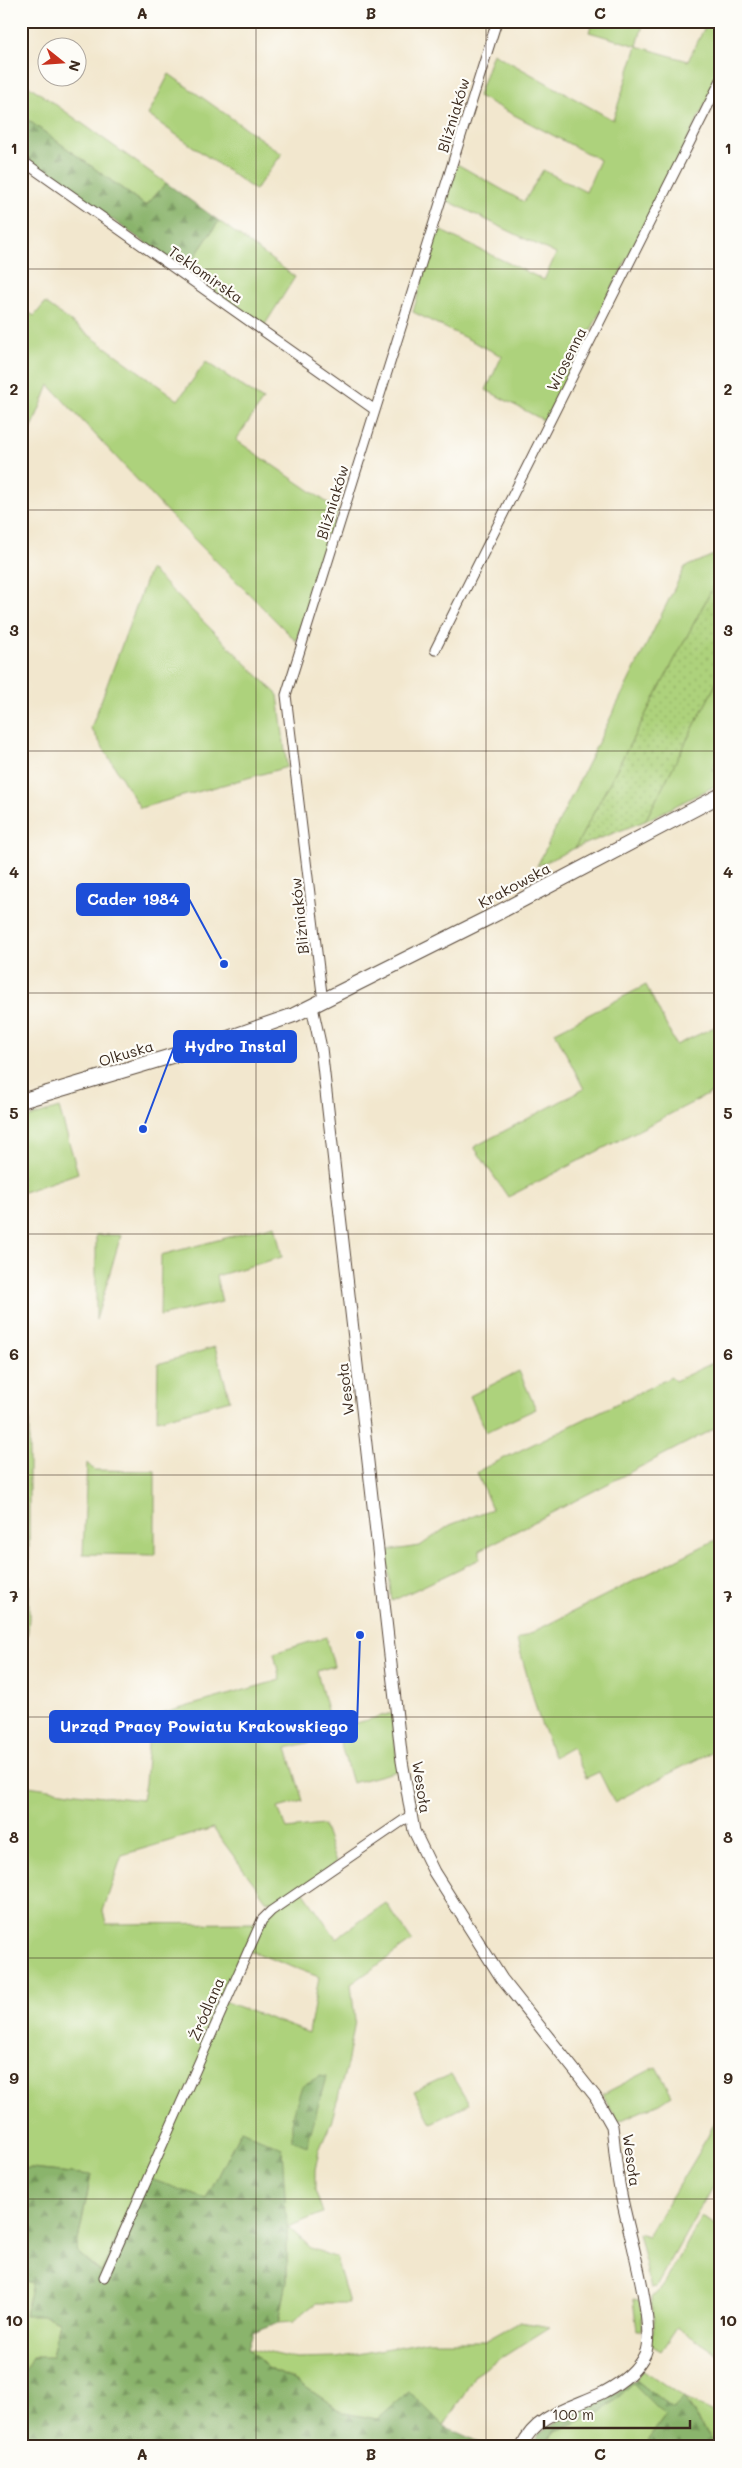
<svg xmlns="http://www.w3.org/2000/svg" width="742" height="2468" font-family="Mali,sans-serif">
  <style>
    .grass { fill: #add27c; stroke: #747e4d; fill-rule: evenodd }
    .forest { fill: url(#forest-firs); stroke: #626f45 }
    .garden { fill: url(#garden-dots); stroke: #747e4d }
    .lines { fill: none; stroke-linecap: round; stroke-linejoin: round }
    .minor-casing { stroke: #564638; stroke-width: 11 }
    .tertiary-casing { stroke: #564638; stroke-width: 13 }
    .primary-casing { stroke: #564638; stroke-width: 16 }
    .minor { stroke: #fff; stroke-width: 9 }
    .tertiary { stroke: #fff; stroke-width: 11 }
    .primary { stroke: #fff; stroke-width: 14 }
    .grid { fill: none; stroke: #3b2a1e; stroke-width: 1; stroke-opacity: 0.55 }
    .labels { text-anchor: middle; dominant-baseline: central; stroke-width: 4.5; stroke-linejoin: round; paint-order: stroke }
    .street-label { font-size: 15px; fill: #3b2a1e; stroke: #fdfcf7 }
    .leader { fill: none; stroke: #1d4ed8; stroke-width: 2 }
    .callout-dot { fill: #1d4ed8; stroke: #fdfcf7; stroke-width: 2 }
    .callout { fill: #1d4ed8; stroke: #1d4ed8; stroke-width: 2 }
    .callout-label { font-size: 16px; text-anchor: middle; font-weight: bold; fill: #fff }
    .neatline { fill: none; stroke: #3b2a1e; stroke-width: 2 }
    .grid-label { font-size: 16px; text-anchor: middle; font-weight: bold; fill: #3b2a1e }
  </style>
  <defs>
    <pattern id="forest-firs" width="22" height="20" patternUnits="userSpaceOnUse" patternTransform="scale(1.25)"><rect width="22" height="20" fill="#8ab46c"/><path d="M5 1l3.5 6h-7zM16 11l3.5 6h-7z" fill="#729358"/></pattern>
    <pattern id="garden-dots" width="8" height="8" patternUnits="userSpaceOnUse" patternTransform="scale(1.25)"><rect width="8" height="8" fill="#add27c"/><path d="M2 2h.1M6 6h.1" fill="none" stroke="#96b46b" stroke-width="1.8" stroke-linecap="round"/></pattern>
  </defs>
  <rect width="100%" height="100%" fill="#fdfcf7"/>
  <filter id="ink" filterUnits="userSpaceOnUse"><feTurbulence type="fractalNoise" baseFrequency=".02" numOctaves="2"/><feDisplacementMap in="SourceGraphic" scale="10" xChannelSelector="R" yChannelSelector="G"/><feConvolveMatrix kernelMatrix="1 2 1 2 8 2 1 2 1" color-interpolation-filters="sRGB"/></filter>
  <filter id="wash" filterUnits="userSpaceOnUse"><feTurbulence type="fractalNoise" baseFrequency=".0096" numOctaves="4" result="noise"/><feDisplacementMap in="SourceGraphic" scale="20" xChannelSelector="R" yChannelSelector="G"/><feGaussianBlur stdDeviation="1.12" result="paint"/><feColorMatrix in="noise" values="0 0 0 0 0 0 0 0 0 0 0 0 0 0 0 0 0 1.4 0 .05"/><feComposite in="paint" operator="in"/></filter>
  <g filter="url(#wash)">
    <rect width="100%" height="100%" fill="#f2e7ce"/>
    <path class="grass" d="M593,21H644L637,46L688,61L708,21H721V73L545,421L486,390L502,356L413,312L437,229L544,280L556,254L446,200L457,164L524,202L543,170L586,192L600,160L478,96L493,53L613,120L637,46L589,32Z
      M169,74L282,154L255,190L148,115Z
      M21,80L166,183L146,206L21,115Z
      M219,221L295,277L264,326L185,271Z
      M45,303L178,400L206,362L263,400L236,440L338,510L296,641L169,514L49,385L21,455V307L34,316Z
      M721,552V572L575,848L537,866L685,567Z
      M150,569L278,695L287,767L140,808L91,728Z
      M721,674V752L712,770L721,766V783L645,821Z
      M646,985L676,1045L721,1024V1088L508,1197L474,1147L584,1089L555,1032Z
      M59,1108L78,1173L21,1193V1120Z
      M275,1225L282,1257L216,1276L222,1302L160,1316L161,1255Z
      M96,1235H121L96,1320Z
      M21,1328L29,1335V1618L21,1704Z
      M215,1347L230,1400L157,1420L158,1364Z
      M721,1359V1425L480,1550V1559L392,1601L386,1551L420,1546L450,1525L492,1509L477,1473L482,1469L671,1377L675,1381Z
      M519,1371L536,1409L486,1432L470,1396Z
      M87,1463L94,1470L155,1471V1555L83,1554Z
      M721,1537V1747L614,1802L599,1772L586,1778L572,1747L554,1757L539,1718L517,1640Z
      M326,1637L334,1666L317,1671L332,1730L392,1713L398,1771L352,1783L338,1735L287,1748L303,1801L278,1808L287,1829L323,1825L336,1863L301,1888L336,1938L386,1903L412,1941L351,1984L355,2021L347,2064L331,2123L319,2150L315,2170V2190L323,2213L288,2227L311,2248L336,2258L349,2303H316L293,2321L279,2322L287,2281V2227L241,2130L206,2199L102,2273L76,2251L91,2175L21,2168V1785L84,1794L142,1800L145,1783L150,1717L280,1680L274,1653ZM213,1828L266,1900L275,1903L256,1923L106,1924L103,1911L122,1855ZM245,1949L319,1977L309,2033L223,2001Z
      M656,2067L672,2095L660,2103L617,2122L603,2094Z
      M451,2074L469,2104L431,2123L414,2091Z
      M721,2109V2171L656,2287L651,2288L638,2233L648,2236L708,2136Z
      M702,2217L721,2228V2357L677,2327L661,2351L651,2345L654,2325L652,2297L662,2288Z
      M21,2279L32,2283L45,2315L59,2321L52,2357L21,2377Z
      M633,2300L639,2301L642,2310V2330H637Z
      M519,2322L550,2327L476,2374L444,2426L409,2391L377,2420L344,2413L298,2382L268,2368L248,2348L296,2359L337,2358L428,2341H485Z
      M642,2369L684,2398L721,2416V2447H715L685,2398L673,2410L636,2380Z
      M633,2384L665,2416L643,2447H543L556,2431L601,2412Z"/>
    <path class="forest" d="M21,115L146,206L166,183L219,221L185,271L21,155Z
      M320,2076L326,2077L307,2146L292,2140V2117L302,2086Z
      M241,2130L282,2148L287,2227V2281L279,2322L253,2332L248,2348L268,2368L298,2382L344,2413L377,2419L409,2391L444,2426L476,2441L499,2447H21V2377L32,2357H52L59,2321L45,2315H25L32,2283L21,2279V2168L91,2175L76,2251L101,2273L145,2177L206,2199Z
      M636,2380L673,2409L684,2398L715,2447H643L665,2416L633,2384L601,2412L556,2431L542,2447H531L539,2434L568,2414L598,2404Z"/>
    <path class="garden" d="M721,572V674L645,821L575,848Z"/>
  </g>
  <g filter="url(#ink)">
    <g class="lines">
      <g class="minor-casing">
        <path id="minor" d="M21,160L375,410
          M435,650L721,80
          M323,1002L286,695L497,21
          M21,1307L24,1354
          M104,2277L262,1920L271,1911L411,1815"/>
      </g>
      <g class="tertiary-casing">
        <path id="tertiary" d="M312,1007L321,1048L402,1761L414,1831L434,1872L502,1979L595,2096L612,2126C615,2149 616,2172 621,2194C627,2227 657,2326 645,2354C637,2371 619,2384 604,2392C574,2407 536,2413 521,2447"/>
      </g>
      <g class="primary-casing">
        <path id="primary" d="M21,1101L205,1046L294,1015L488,918L721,795"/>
      </g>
      <use href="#minor" class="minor"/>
      <use href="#tertiary" class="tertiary"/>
      <use href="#primary" class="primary"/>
    </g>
  </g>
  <path class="grid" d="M256,21V2447M486,21V2447M21,269H721M21,510H721M21,751H721M21,993H721M21,1234H721M21,1475H721M21,1717H721M21,1958H721M21,2199H721"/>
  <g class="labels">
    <g class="street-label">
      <text transform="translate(453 115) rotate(-73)">Bliźniaków</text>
      <text transform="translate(206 274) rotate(35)">Teklomirska</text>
      <text transform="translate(566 359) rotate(-63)">Wiosenna</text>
      <text transform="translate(332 502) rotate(-73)">Bliźniaków</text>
      <text transform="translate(514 885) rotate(-28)">Krakowska</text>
      <text transform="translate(299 916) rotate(-96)">Bliźniaków</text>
      <text transform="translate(126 1053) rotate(-17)">Olkuska</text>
      <text transform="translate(345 1389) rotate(-97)">Wesoła</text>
      <text transform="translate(422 1787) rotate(81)">Wesoła</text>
      <text transform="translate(206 2009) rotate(-67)">Źródlana</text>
      <text transform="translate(632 2160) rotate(82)">Wesoła</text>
    </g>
  </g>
  <path class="leader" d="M224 964L189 899M143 1129L174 1047M360 1635L357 1726"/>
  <g class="callout-dot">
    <circle cx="224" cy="964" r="5"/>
    <circle cx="143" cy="1129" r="5"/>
    <circle cx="360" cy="1635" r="5"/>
  </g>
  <g class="callout">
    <rect x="77" y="884" width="112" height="31" rx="5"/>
    <rect x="174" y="1031" width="122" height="31" rx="5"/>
    <rect x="50" y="1711" width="307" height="31" rx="5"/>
  </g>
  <g class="callout-label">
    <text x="133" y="905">Cader 1984</text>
    <text x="235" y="1052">Hydro Instal</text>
    <text x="204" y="1732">Urząd Pracy Powiatu Krakowskiego</text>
  </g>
  <rect width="742" height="2468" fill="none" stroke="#fdfcf7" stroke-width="55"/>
  <g transform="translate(62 62) rotate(107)"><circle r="24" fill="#fdfcf7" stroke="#afa8a0"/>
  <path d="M0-4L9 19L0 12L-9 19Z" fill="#c8321e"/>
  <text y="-8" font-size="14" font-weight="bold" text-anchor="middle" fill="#3b2a1e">N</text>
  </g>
  <path d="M544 2420v8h146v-8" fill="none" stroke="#3b2a1e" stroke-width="2.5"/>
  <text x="552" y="2420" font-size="15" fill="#3b2a1e" stroke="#fdfcf7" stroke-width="4" paint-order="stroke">100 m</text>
  <rect x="28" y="28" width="686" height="2412" class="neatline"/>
  <g class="grid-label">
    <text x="142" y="19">A</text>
    <text x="371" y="19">B</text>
    <text x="600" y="19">C</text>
    <text x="14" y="154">1</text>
    <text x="728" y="154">1</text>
    <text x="14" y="395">2</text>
    <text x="728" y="395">2</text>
    <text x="14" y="636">3</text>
    <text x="728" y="636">3</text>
    <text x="14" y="878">4</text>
    <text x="728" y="878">4</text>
    <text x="14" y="1119">5</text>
    <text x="728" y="1119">5</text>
    <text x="14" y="1360">6</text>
    <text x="728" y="1360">6</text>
    <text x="14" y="1602">7</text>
    <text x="728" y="1602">7</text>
    <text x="14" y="1843">8</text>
    <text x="728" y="1843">8</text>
    <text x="14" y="2084">9</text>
    <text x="728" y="2084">9</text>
    <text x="14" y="2326">10</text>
    <text x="728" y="2326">10</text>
    <text x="142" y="2460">A</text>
    <text x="371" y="2460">B</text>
    <text x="600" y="2460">C</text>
  </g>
</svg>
